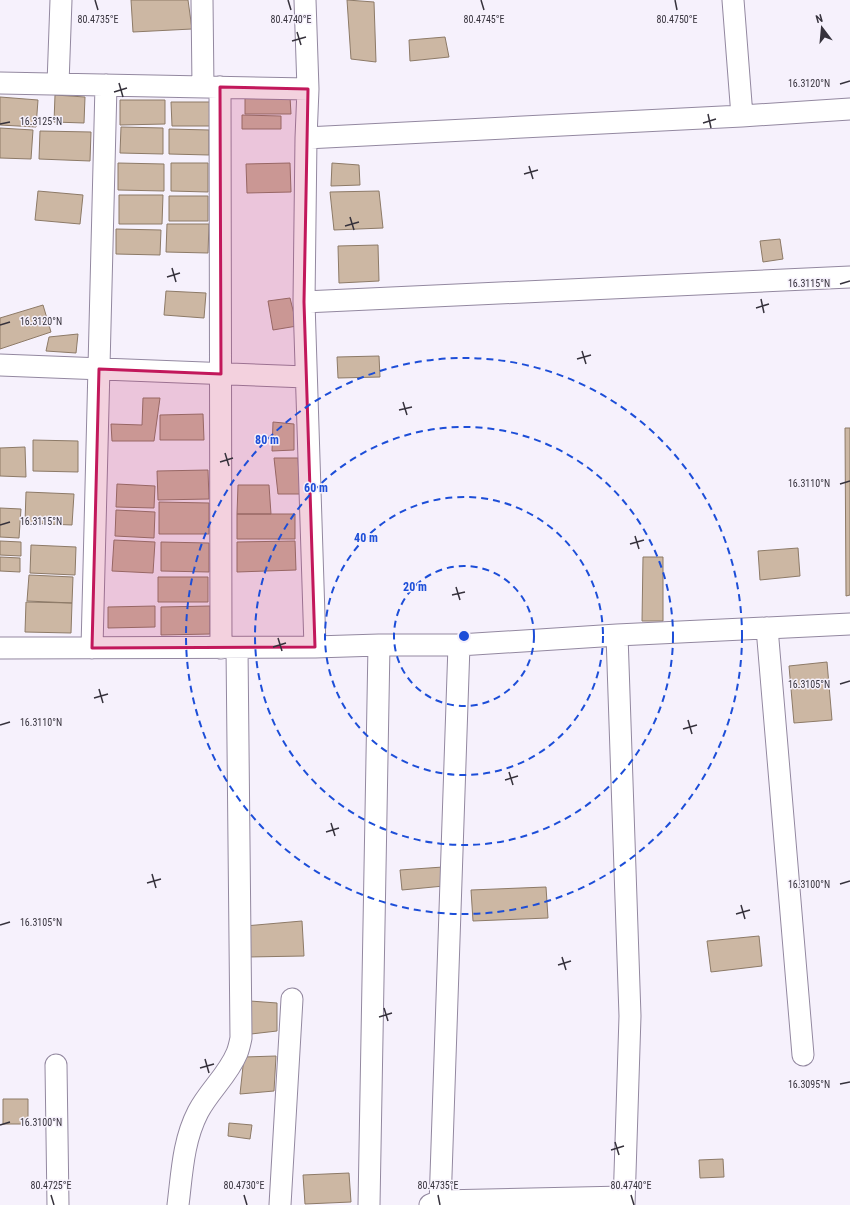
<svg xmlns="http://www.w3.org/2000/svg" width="850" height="1205" font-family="'Roboto Condensed',sans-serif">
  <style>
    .building { fill: #ccb7a3; stroke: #8d7a67 }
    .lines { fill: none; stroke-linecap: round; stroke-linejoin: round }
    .street-casing { stroke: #9388a0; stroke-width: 23 }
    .street { stroke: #fff; stroke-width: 21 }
    .marked { fill: #c2185b; fill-opacity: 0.2; stroke: #c2185b; stroke-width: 3; stroke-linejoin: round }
    .ticks { fill: none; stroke: #36323c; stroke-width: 1.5 }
    .ring { fill: none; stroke: #1d4ed8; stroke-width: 2; stroke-dasharray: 7 5 }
    .ticks-label { font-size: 10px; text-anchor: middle; fill: #36323c; stroke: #f6f1fc; stroke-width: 3; stroke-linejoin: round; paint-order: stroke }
    .centre { fill: #1d4ed8; stroke: #f6f1fc; stroke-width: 2 }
    .ring-label { font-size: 12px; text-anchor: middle; font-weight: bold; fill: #1d4ed8; stroke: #f6f1fc; stroke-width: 3; stroke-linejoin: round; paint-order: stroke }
  </style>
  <rect width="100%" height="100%" fill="#f6f1fc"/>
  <path class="building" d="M131,0H188L192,29L133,32Z
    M347,0L374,2L376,62L351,59Z
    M445,37L449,57L410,61L409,40Z
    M55,95L85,97L84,123L54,122Z
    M0,97L38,100L36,127L0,125Z
    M245,97H290L291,114H245Z
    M120,100H165V124L120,125Z
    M171,102H211V126H172Z
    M242,115L281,116V129H242Z
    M121,127L163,128V154L120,153Z
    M0,128L33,130L31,159L0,158Z
    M169,129L209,130V155L169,154Z
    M40,131L91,132L90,161L39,159Z
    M118,163L164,164V191L118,190Z
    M171,163H208V192L171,191Z
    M290,163L291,192L247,193L246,164Z
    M332,163L359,165L360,185L331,186Z
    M38,191L83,195L80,224L35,220Z
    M379,191L383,228L334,230L330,192Z
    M119,195H163L162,224H119Z
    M169,196H208V221H169Z
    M167,224H209L208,253L166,252Z
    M116,229L161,230L160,255L116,254Z
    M780,239L783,259L763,262L760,241Z
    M378,245L379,281L339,283L338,246Z
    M166,291L206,293L204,318L164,315Z
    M290,298L297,326L273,330L268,301Z
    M43,305L51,332L0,349V318Z
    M78,334L76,353L46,351L49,337Z
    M379,356L380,377L338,378L337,357Z
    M143,398H160L154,441H112L111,424L142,425Z
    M203,414L204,440H160V415Z
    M273,422L294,424V450L272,451Z
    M845,428H850V595L846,596Z
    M33,440L78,441V472L33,471Z
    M25,447L26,477L0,476V448Z
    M274,458H298L300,494H278Z
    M208,470L209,499L158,500L157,471Z
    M117,484L155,486L154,508L116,507Z
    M238,485H269L271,514H237Z
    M26,492L74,494L72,525L25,523Z
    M159,502L209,503V534H159Z
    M0,508L21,509L19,538L0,537Z
    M116,510L155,512L154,538L115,536Z
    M237,514H295V539H237Z
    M114,540L155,542L153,573L112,571Z
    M0,541L21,542V556L0,555Z
    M295,541L296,570L237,572V542Z
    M161,542L209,543V572L161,571Z
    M31,545L76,547L75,575L30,573Z
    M798,548L800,576L760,580L758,551Z
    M0,557L20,558V572L0,571Z
    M643,557H663V621H642Z
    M29,575L73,577L72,603L27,601Z
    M158,577H208V602H158Z
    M26,602L72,603L71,633L25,632Z
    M155,606V627L108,628V607Z
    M210,606V634L161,635V607Z
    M827,662L832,720L794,723L789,666Z
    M443,867L444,886L402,890L400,870Z
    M546,887L548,918L473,921L471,890Z
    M302,921L304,956L248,957L245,926Z
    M759,936L762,966L711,972L707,941Z
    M250,1001L277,1003V1031L251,1034Z
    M276,1056L274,1091L240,1094L244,1057Z
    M3,1099H28V1124H3Z
    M229,1123L252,1125L250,1139L228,1136Z
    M723,1159L724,1177L700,1178L699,1160Z
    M349,1173L351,1202L305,1204L303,1175Z"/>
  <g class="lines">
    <g class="street-casing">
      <path id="street" d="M202,0L203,87
        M305,0L308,89L306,138L304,302L315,647
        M733,0L742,116
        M0,83L308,89
        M58,84L61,0
        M220,87L221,648
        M306,138L742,116L850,109
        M304,302L850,277
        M0,365L306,377
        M767,628L803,1055
        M617,635L630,1016L624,1205
        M0,648L315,647L379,645H459L617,635L850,624
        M92,648L106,85
        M56,1065L58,1205
        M178,1205C182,1173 183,1141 198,1112C209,1091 228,1075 237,1053C239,1048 240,1043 241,1038L237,648
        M280,1205L292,999
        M369,1205L379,645
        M430,1205L440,1201L624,1197
        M440,1205L459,645"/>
    </g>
    <use href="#street" class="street"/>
  </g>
  <path class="marked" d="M220,87L308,89L304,302L315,647L92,648L99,369L221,374Z"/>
  <path class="ticks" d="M95,0L98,10M288,0L291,10M481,0L484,10M675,0L677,10M297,32L301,45M292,41L306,37M119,83L123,97M840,84L850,81M114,92L127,88M708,114L711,128M703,123L716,119M0,124L10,122M529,166L533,179M524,174L538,170M350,217L354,230M345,226L359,222M172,268L176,282M167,277L180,273M840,284L850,281M761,299L764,313M756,308L769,304M0,325L10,322M582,351L586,364M577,359L591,355M403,402L407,415M399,410L412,407M225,453L229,466M220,462L233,458M840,484L850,481M0,525L10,522M635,536L639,549M630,544L644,540M456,587L460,600M452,595L465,592M278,638L282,651M273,647L286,643M840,684L850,681M99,689L103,703M94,698L108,694M688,720L692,734M0,725L10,722M683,729L697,725M509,772L513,785M505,780L518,776M331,823L335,836M326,832L339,828M152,874L156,888M147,883L161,879M840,884L850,881M741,905L745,919M736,914L750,910M0,925L10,922M562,957L566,970M558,965L571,961M384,1008L388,1021M379,1017L392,1013M205,1059L209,1073M200,1068L214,1064M840,1084L850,1082M0,1125L10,1122M615,1142L619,1155M611,1150L624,1146M51,1195L54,1205M244,1195L247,1205M438,1195L440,1205M631,1195L634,1205"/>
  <g class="ring">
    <circle cx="464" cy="636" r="70"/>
    <circle cx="464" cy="636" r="139"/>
    <circle cx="464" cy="636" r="209"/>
    <circle cx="464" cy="636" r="278"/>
  </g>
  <g class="ticks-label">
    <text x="98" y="23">80.4735°E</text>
    <text x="291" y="23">80.4740°E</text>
    <text x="484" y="23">80.4745°E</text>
    <text x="677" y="23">80.4750°E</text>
    <text x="809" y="87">16.3120°N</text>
    <text x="41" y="125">16.3125°N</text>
    <text x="809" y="287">16.3115°N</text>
    <text x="41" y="325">16.3120°N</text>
    <text x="809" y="487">16.3110°N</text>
    <text x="41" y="525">16.3115°N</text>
    <text x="809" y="688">16.3105°N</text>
    <text x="41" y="726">16.3110°N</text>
    <text x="809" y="888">16.3100°N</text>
    <text x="41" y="926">16.3105°N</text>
    <text x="809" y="1088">16.3095°N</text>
    <text x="41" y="1126">16.3100°N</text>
    <text x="51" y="1189">80.4725°E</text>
    <text x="244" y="1189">80.4730°E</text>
    <text x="438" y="1189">80.4735°E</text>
    <text x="631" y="1189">80.4740°E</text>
  </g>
  <circle cx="464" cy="636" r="6" class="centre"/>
  <g class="ring-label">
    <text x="267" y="444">80 m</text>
    <text x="316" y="492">60 m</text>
    <text x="366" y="542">40 m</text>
    <text x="415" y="591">20 m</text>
  </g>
  <g transform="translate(822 28) rotate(344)" stroke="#f6f1fc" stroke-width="3" paint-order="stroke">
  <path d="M0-3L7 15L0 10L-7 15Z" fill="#36323c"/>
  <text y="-6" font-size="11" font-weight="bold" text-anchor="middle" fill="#36323c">N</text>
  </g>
</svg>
